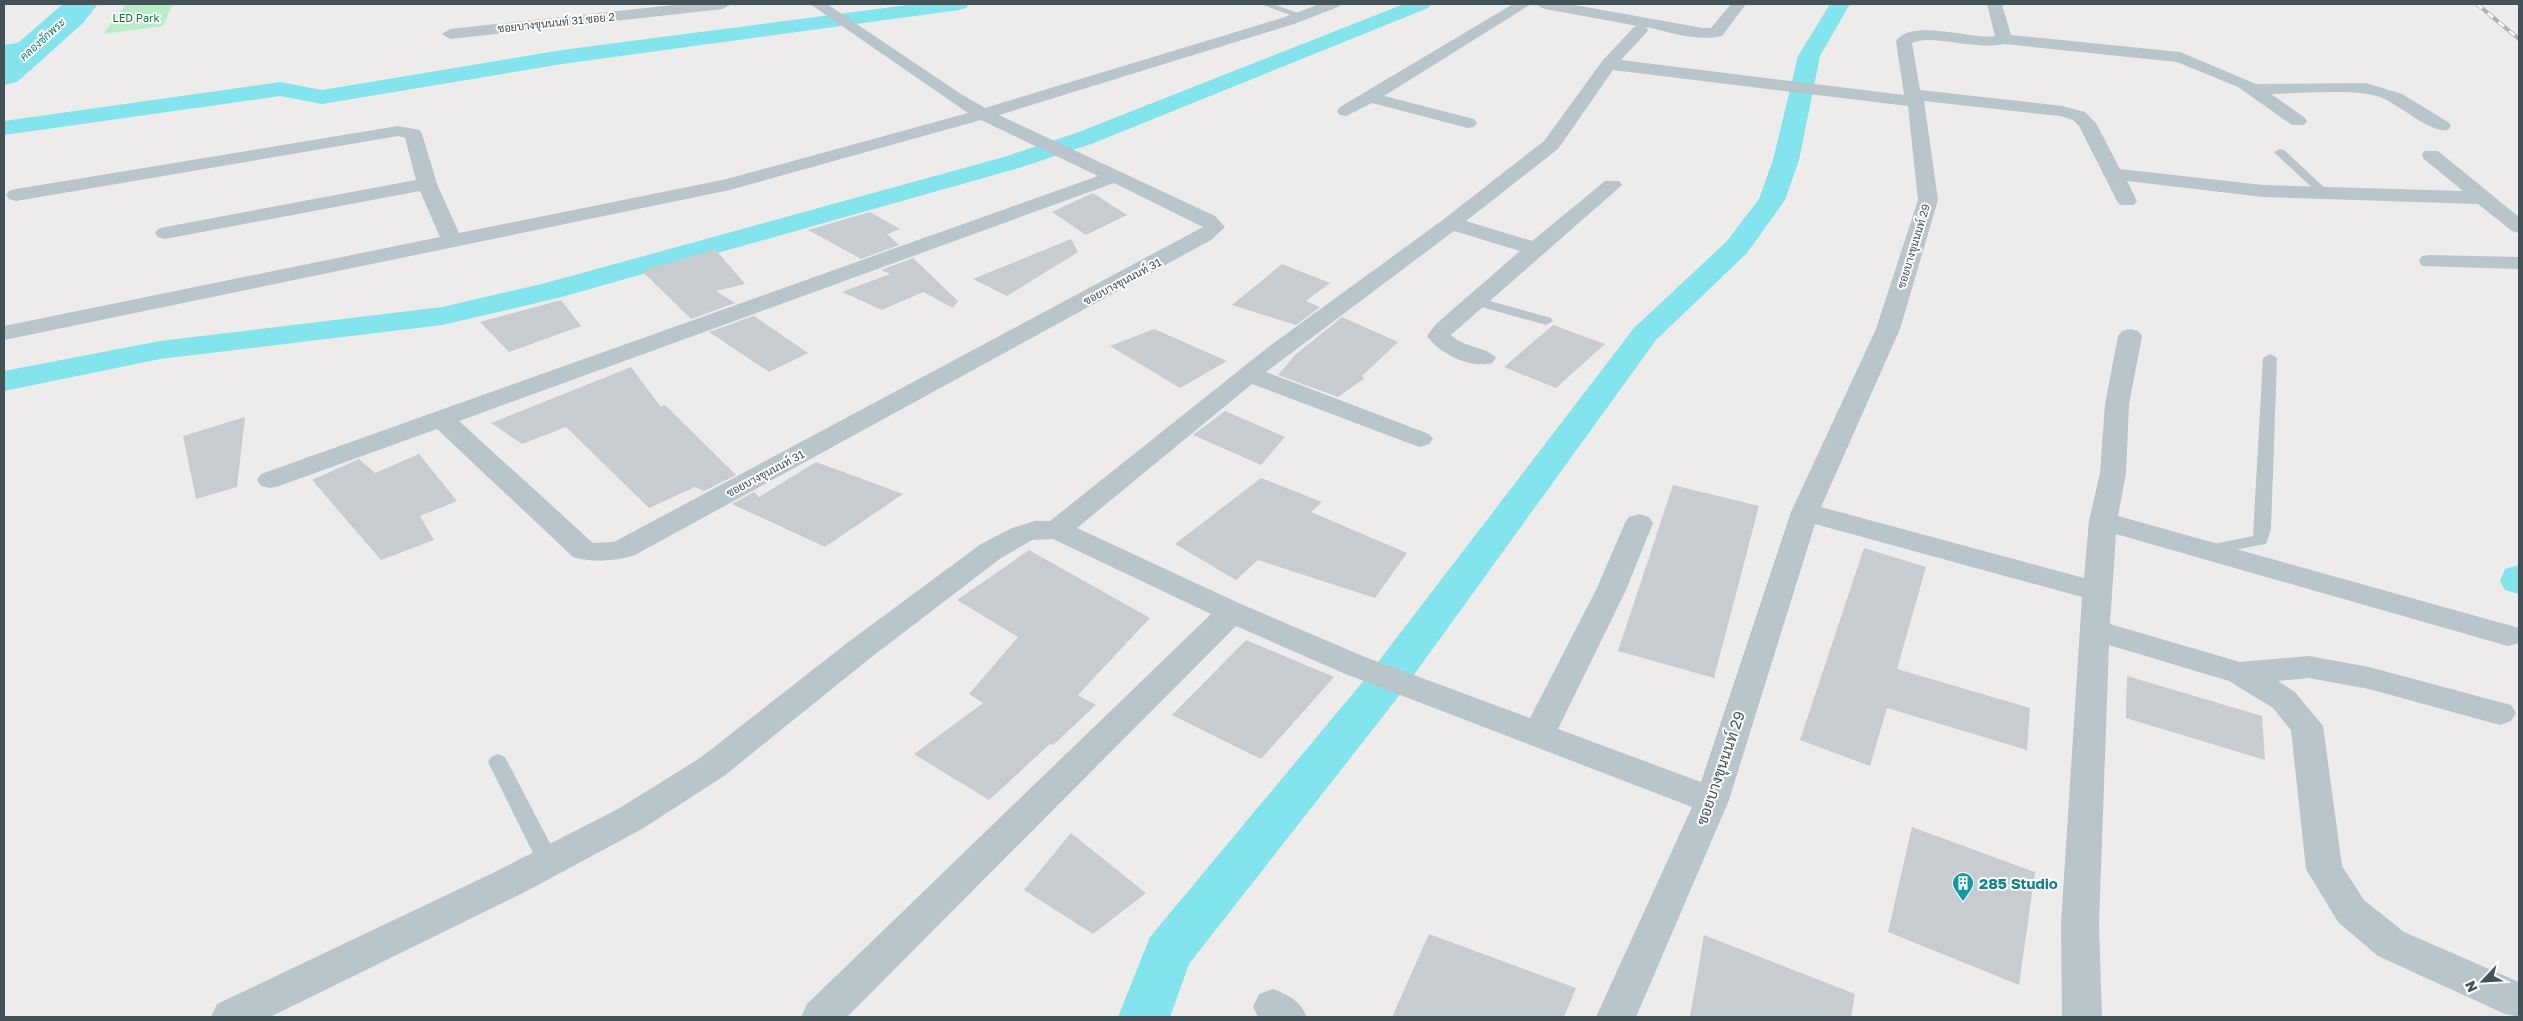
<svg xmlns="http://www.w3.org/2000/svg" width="2523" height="1021" font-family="'Golos Text',Sarabun,sans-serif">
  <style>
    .green { fill: #b6efc5 }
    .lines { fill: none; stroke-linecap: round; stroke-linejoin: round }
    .canal { fill: #82e4ed; fill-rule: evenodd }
    .river { fill: #82e4ed; fill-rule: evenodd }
    .building { fill: #c7ccd0 }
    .service { fill: #b8c5cb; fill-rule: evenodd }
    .minor { fill: #b8c5cb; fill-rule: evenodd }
    .rail-casing { stroke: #adb1b6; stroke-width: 4 }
    .rail { stroke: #fff; stroke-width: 2.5; stroke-dasharray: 7; stroke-linecap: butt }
    .labels { text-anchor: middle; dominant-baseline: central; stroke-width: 4; stroke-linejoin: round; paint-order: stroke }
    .far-park-label { font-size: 11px; fill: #147a3a; stroke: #fff }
    .far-street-label { font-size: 11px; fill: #435159; stroke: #fff }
    .far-water-label { font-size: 11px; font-style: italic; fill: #0b7e88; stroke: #fff }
    .near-street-label { font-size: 15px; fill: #435159; stroke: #fff }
    .near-culture-label { font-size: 15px; font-weight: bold; fill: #0d838f; stroke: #fff; text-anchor: start }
  </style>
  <rect width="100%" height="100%" fill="#eeebeb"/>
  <path class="green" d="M126,4H173L163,26L103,34Z"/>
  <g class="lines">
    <path class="canal" d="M915,4H969L966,8L959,10L562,64L322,104L280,96L4,135V121L280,82L322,90L562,50Z
      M1404,4H1431L1428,8L1094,143L1022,167L558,298L442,325L160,359L4,391V371L160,341L442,307L542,284L1004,157L1076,133Z
      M1830,4H1850L1820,56L1799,160L1785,200L1747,253L1656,340L1395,701L1189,964L1170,1017H1118L1150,937L1365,679L1634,328L1727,241L1759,199L1773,160L1798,56Z
      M36,40L44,41L47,46L44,51L4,57V45Z
      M2519,565V594L2505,590L2500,581L2505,569Z"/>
    <path class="river" d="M63,4H98L83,23L17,82L4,85V55Z"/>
  </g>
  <path class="building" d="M1093,193L1127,215L1086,235L1052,212Z
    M870,212L900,229L887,234L899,245L861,259L808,230Z
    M1071,239L1078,252L1007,296L973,279Z
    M715,249L745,284L716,291L735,303L691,319L642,271Z
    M913,258L958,301L953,308L923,292L882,310L842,292L890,274L881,270Z
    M1282,264L1330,283L1306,301L1320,307L1296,325L1232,305Z
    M561,300L581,326L509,352L480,322Z
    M754,316L808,353L769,372L709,332Z
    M1342,317L1398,342L1362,376L1365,378L1338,397L1278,375L1295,355Z
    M1553,325L1605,344L1556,388L1504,367Z
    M1154,329L1227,361L1180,388L1110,346Z
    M631,367L661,407L665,405L736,475L704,491L695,487L649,508L566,427L522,444L491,423Z
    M1225,411L1285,437L1261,465L1193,435Z
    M245,417L237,487L196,499L183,436Z
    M419,454L457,501L420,516L434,540L381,560L312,480L359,459L375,473Z
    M816,462L903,494L825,547L732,504L754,492L759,497Z
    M1261,478L1322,502L1311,512L1407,553L1375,598L1258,560L1236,580L1175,544Z
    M1673,485L1759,506L1714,678L1618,651Z
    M1864,548L1926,567L1897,669L2030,708L2027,750L1887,708L1870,766L1800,740Z
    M1029,550L1150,618L1078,695L1096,705L1053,745L1050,744L989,800L914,754L983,703L969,694L1018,637L957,600Z
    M1246,640L1334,677L1261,759L1172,715Z
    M2127,676L2262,716L2265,760L2126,718Z
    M1912,827L2035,872L2019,985L1888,932Z
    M1071,833L1146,893L1093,934L1024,890Z
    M1429,934L1576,988L1564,1017H1392Z
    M1704,935L1855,994L1851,1017H1690Z"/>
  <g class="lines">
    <path class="service" d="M1261,4H1273L1306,16L1298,18Z
      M2280,149L2284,150L2328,191V195H2320L2276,154L2274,152Z
      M1476,297L1551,318L1553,321L1546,325L1471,304L1469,301Z
      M2270,354L2277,358L2271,529L2266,544L2260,545L2210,555L2204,554L2202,550L2204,546L2253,536L2263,358Z
      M498,754L505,757L556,855L559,861L556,867L548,870L540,867L488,762L491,757Z"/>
    <path class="minor" d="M683,4H731L723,9L450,39L442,34L450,29Z
      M810,4H827L961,94L985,108L1282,18L1320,4H1341L1338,7L1294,24L999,115L1215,216L1225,227L1211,240L633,556C611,561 595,563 573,557L437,429L279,486L270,488L261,486L257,480L261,474L1098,176L981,120L730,190L4,340V326L440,237L420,191L165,239L158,237L155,233L158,229L165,227L416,180L405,138L398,136L16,201L9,199L6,195L9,191L16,189L398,126L420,130L422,134L437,184L459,233L727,179L968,113ZM1114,183L1203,227L614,542L593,543L459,421Z
      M1513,4H1531L1384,96L1474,119L1477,123L1474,127L1468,128L1372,103L1346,116L1340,115L1337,111L1340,107Z
      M1538,4H1569L1703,28H1711L1731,4H1746L1722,36C1698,42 1669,32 1646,27L1648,30L1646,33L1621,60L1904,95L1896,41C1912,18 1971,40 1995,36L1987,4H2002L2011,35L2180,52L2256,84L2366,83L2402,94L2448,122L2451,126L2448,130C2431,134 2399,104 2380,97C2355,88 2299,94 2271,94L2304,117L2307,121L2304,125H2292L2238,87L2177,62L2004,44C1978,51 1930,33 1912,43L1920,90L2062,106L2085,112L2096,123L2120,169L2263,185L2463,191L2424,159L2422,155L2424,151H2438L2519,217V233L2512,231L2478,204L2263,197L2127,181L2137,201L2134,205H2120L2117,201L2079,126L2073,120L2060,116L1924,101L1938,200L1900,329L1821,507L2084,578L2089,521L2100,473L2105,404L2118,336L2122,331L2130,329L2138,331L2142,336L2129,404L2126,473L2118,516L2519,628V643L2508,646L2116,534L2110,624L2240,662L2309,656L2369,667L2511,705L2516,713L2511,721L2500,725L2369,689L2309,678L2278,681L2295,692L2323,726L2342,866L2364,900L2404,932L2519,982V1017L2505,1014L2378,956L2338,922L2306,869L2291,730L2273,708L2229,681L2109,645L2099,924L2102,1017H2062L2061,924L2082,597L1815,524L1729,800L1636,1017H1596L1692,807L1343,673L1236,626L847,1017H801L807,1004L1211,614L1053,539L1032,540L1001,558L869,659L724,776L642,829L523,893L270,1017H211L217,1004L497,871L618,809L700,758L847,643L981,544L1012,528L1035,521H1050L1267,348L1444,219L1544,141L1603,60L1634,27L1638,26L1545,9L1540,7ZM1613,70L1908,106L1918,200L1876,329L1791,512L1701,782L1558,729L1626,590L1653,523L1649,517L1639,514L1629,517L1625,523L1596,590L1530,718L1365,657L1243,605L1077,528L1252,384L1411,444L1420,447L1429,444L1433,439L1429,434L1266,372L1454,231L1520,251L1436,324L1427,336C1440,354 1470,369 1492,363L1496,358C1488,347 1464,348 1451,335L1622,185L1619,181H1605L1532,241L1466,221L1558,149Z
      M2430,255L2519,257V269L2422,266L2419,261L2422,256Z
      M1273,989C1289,995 1300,1001 1307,1017H1258L1253,1007L1259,994Z"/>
    <g class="rail-casing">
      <path id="rail" d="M2477,4L2519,39"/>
    </g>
    <use href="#rail" class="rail"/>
  </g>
  <defs>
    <g id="building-pin" transform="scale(1.125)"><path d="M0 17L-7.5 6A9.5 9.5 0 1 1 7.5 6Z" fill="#0f9aa8" stroke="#fff"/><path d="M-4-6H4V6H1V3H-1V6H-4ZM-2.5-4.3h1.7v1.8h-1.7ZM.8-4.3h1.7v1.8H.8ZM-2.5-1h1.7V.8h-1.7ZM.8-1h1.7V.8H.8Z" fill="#fff"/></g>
  </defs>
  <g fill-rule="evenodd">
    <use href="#building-pin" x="1963" y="883"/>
  </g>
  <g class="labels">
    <g class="far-park-label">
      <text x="136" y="17">LED Park</text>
    </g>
    <g class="far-street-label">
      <text transform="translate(556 22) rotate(-6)">ซอยบางขุนนนท์ 31 ซอย 2</text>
      <text transform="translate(1913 246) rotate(-73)">ซอยบางขุนนนท์ 29</text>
      <text transform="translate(1122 281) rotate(-28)">ซอยบางขุนนนท์ 31</text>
      <text transform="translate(765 473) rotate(-28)">ซอยบางขุนนนท์ 31</text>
    </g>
    <g class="far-water-label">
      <text transform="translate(42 39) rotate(-42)">คลองชักพระ</text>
    </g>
    <g class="near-street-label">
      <text transform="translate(1720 768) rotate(-71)">ซอยบางขุนนนท์ 29</text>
    </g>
    <g class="near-culture-label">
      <text x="1979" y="883">285 Studio</text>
    </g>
  </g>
  <rect width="2523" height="1021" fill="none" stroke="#435159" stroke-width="10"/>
  <g transform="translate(2483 981) rotate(245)" stroke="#ffffff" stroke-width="4" paint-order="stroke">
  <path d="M0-4L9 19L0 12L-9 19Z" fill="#435159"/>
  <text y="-8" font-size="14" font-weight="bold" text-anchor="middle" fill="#435159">N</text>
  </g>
</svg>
